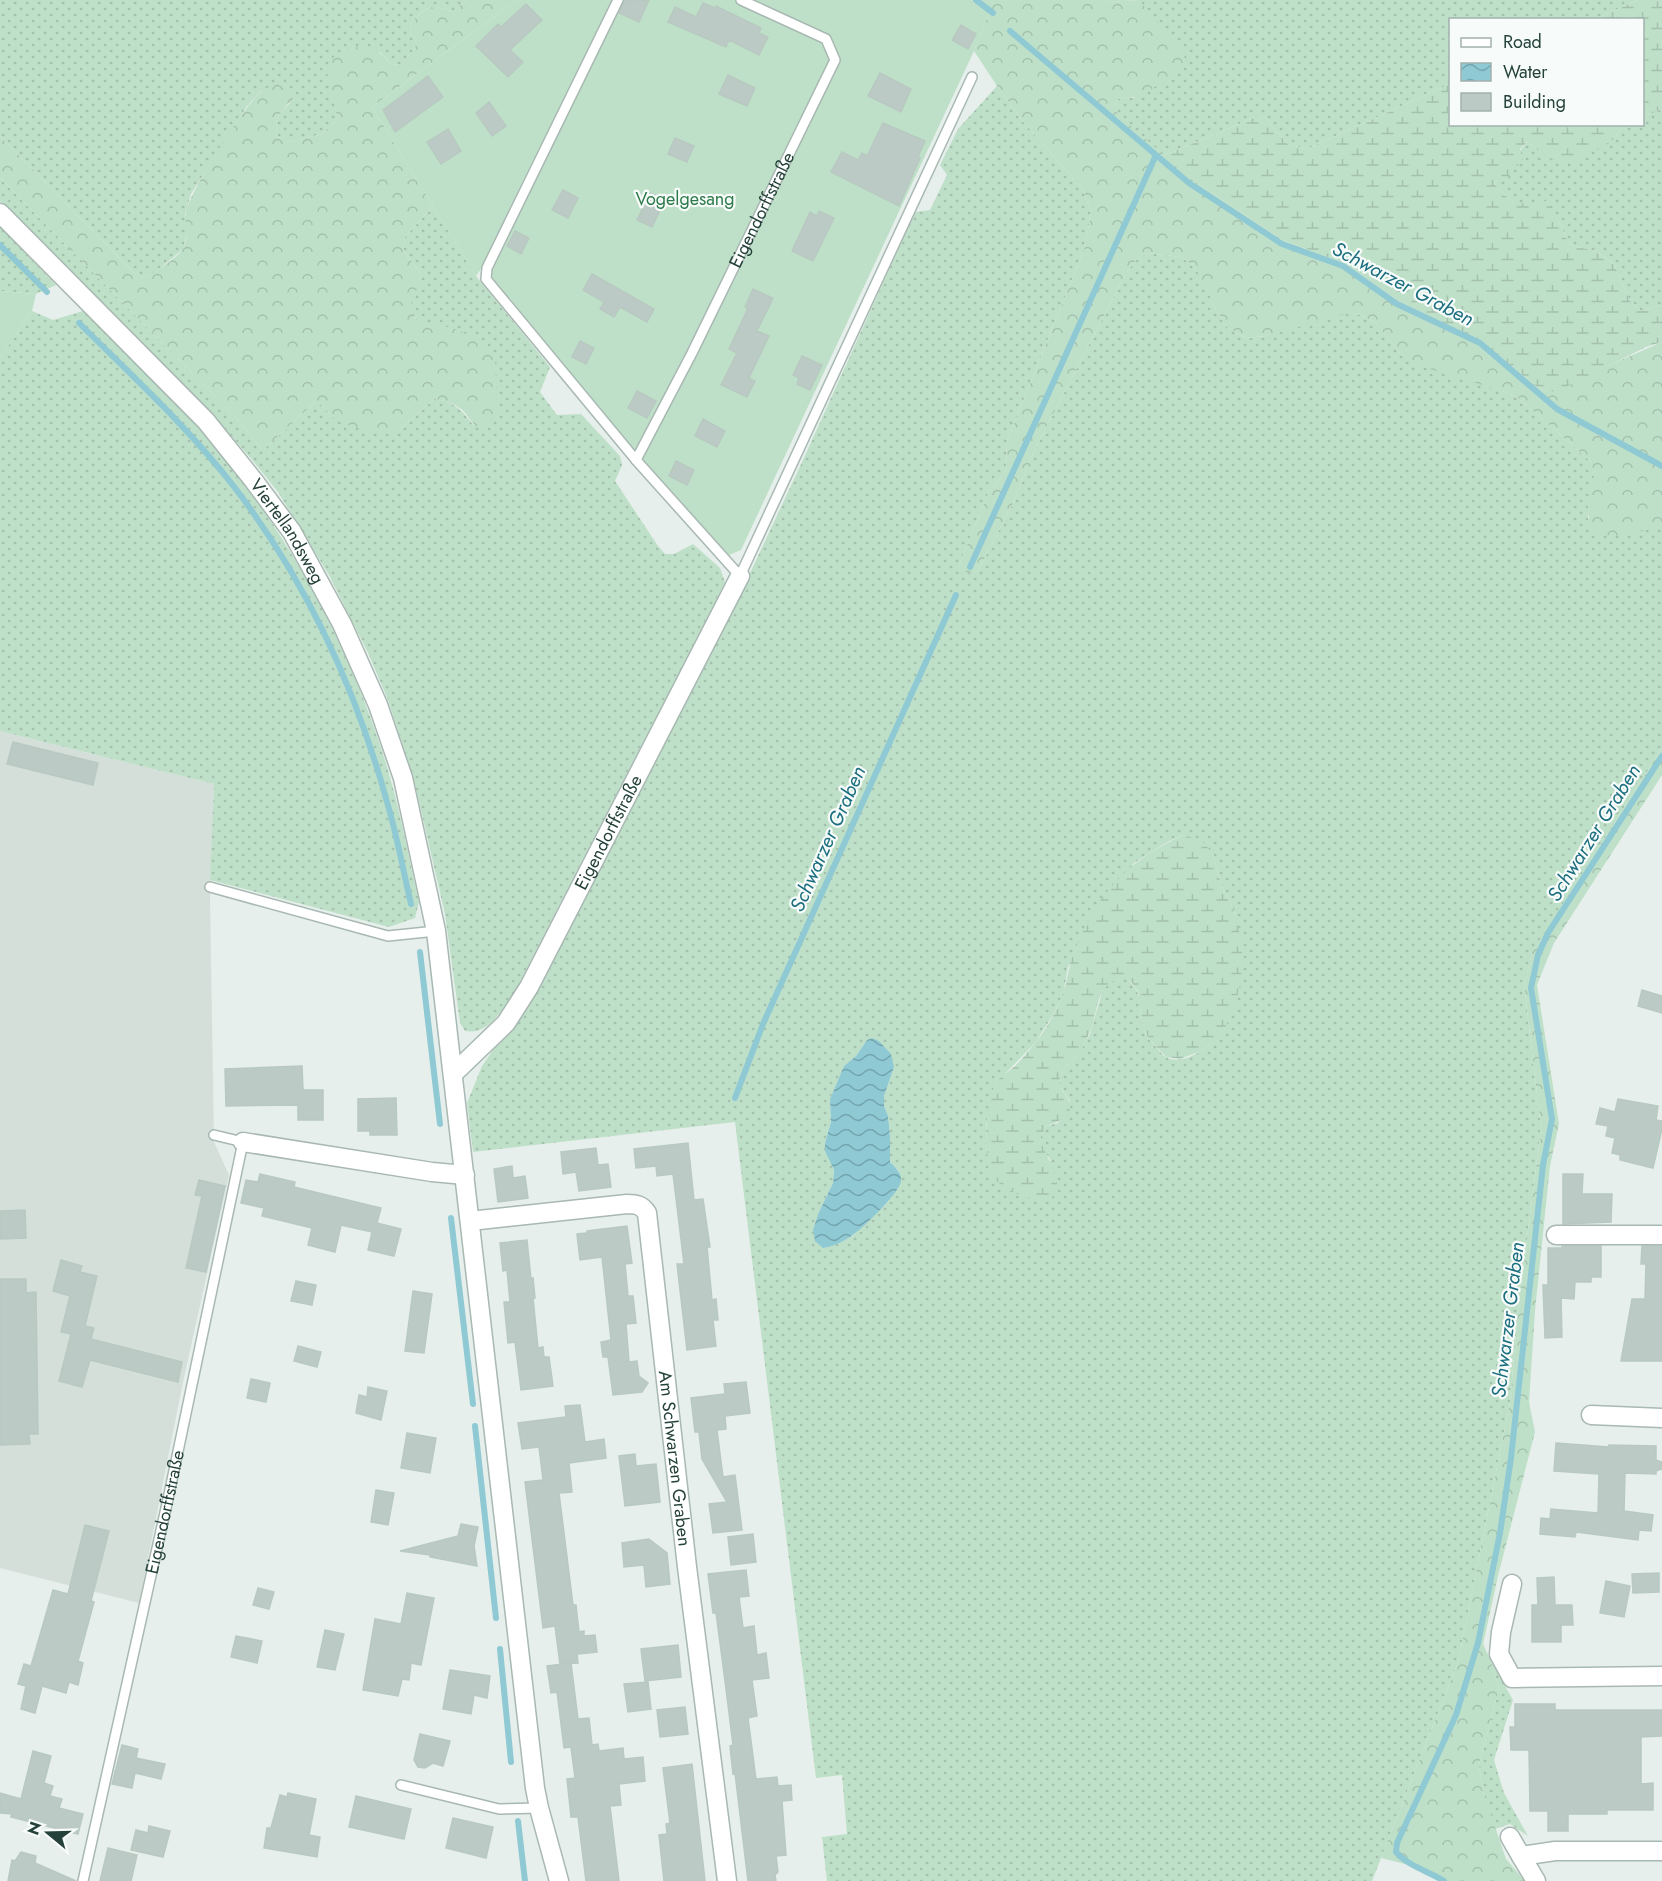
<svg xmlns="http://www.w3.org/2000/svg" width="1662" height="1881" font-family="Jost,sans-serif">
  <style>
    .built { fill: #d4dfda }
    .grass { fill: url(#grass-dots); fill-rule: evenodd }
    .forest { fill: url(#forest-crowns) }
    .wetland { fill: url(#wetland-marsh) }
    .garden { fill: #bfe0c8 }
    .water { fill: url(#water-waves) }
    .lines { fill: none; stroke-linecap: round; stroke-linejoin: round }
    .stream { stroke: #8ec9d4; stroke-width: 6 }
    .building { fill: #bbcac4; stroke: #b8c9c2; stroke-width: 1.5 }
    .lane-casing { stroke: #a8b8b2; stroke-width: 12 }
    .street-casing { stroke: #a8b8b2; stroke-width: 21 }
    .lane { stroke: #fff; stroke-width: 9 }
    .street { stroke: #fff; stroke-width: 18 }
    .labels { text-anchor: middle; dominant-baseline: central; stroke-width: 4.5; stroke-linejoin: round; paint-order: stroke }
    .park-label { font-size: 18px; fill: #2d7a4b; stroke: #f7fbf9 }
    .street-label { font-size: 18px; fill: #24423a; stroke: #f7fbf9 }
    .water-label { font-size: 20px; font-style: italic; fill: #1c6f80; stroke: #f7fbf9 }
  </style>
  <defs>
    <pattern id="grass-dots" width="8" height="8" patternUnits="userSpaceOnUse" patternTransform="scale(1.5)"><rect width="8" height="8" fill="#bfe0c8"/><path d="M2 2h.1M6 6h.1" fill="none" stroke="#a4c1ad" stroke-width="1.8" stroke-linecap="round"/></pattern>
    <pattern id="forest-crowns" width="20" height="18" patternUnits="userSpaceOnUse" patternTransform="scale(1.5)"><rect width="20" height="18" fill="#bfe0c8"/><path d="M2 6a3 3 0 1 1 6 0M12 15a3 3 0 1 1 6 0" fill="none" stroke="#a4c1ad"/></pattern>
    <pattern id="wetland-marsh" width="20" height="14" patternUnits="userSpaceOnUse" patternTransform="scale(1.5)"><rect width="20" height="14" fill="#bfe0c8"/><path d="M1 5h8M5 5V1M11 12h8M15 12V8" fill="none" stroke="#a4c1ad"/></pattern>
    <pattern id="water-waves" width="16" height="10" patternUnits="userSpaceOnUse" patternTransform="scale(1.5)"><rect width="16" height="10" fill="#8ec9d4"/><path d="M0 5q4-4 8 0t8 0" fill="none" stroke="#74a5ad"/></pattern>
  </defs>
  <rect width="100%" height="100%" fill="#e6efeb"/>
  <path class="built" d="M0,731L214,784L210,897L214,1142L229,1175L183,1382L139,1603L0,1568Z"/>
  <path class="grass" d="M0,0H466L453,12C429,3 427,6 410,24L411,33L417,43L413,51L400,65L391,64L380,52L327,69L338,119L322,134L289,142L278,137C273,119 278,115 290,103L261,91L247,106L191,194L185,214L188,230L183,249L157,271L143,277L133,272L0,136Z
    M1107,0H1638L1595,19L1450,20V84L1307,149L1288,144L1265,118L1258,116L1163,156L1117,115L1115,105L1118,99L1126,97L1134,98L1139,0L1110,2Z
    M997,86L1025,124L1083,189L1091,212L1085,247L1007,441L1006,471L988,494L959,565L961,569C968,573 972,574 979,569L1013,503L1034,451L1126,273L1135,261L1147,253L1181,257L1191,264L1202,277L1216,310L1227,327L1245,338L1265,336L1345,313L1360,315L1376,323L1401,355L1505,392L1518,398L1589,460C1598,475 1593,483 1589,499C1588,506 1588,513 1588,519L1662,527V748L1532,953L1524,985L1541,1128L1518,1310L1510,1402L1458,1662L1372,1881H827L822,1837L847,1834L842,1775L816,1778L735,1122L473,1152L467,1103L482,1066L493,1050L507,1036L560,948L743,588L803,460L915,212L930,210L947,175L940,165L958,129ZM1184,835L1213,854L1221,884L1236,916L1220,1036C1207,1047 1184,1067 1166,1057C1163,1056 1159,1050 1156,1047C1151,1042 1146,1036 1144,1028C1137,1008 1146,993 1125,978L1112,981L1103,989L1090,1034L1077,1056L1065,1068L1060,1077L1059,1085L1070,1101L1058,1123L1046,1126L1040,1138L1042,1147L1051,1161L987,1152L986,1125L996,1083L1035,1043L1053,1015L1063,995L1068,967L1134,863L1167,842ZM867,1040L894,1067L884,1096V1106L888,1117L890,1136V1162L899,1171L888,1202L852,1236L825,1248L819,1212L833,1183L834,1170L825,1151V1143L831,1122L830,1099L844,1066L856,1056Z
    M1662,109V305L1641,311L1630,301L1614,264L1596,251L1573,246L1567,240L1559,221L1523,204H1514L1494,184L1527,142L1540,152L1610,143L1625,125L1642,124L1643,117Z
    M0,178L239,421L263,450L315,402L323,406L332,417L398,431L434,399C454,401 462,410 474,426L451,328C435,326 407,325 411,301C412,292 420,287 421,274L403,250L405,237L433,206L476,276L550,367L540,392L557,415L581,414L620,456L622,465L615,481L658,546L665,554H674L693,544L720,568L725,582L705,622L512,997C499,1013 488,1035 465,1031L460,1023L445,914L414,780L388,700L369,655L329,575L278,492L254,462L210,412L0,201Z
    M0,227L56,285L36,294L0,291Z
    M32,311L53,320L83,311C108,337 134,362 160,388C180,408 201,428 219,450C289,538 346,640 381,748C398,798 407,850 419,902L415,918L389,927L210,880L214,784L0,731V358Z
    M1491,1661L1513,1700L1494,1760L1504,1793L1528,1836L1510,1824L1495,1829L1483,1792L1479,1765L1499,1688Z"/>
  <path class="forest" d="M466,0H517L372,107L433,206L405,237L403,250L421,274L420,283L411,301L415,318C426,325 436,325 448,327C461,330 487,344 495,354L497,414L490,425L483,429C468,423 471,417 461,409C454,403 443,400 434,399L398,431L383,435L345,424L332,417L323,406L315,402L263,450L239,421L0,178V136L133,272L143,277C154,273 178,258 183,248C190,235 184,224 186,212C189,193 245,104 261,92C265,88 272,86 277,84L289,87L293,94C286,114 271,112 278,137L289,142L322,134L338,119C336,110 326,75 327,69C329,53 355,44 369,47C379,50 384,57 391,64L400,65L413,51L417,43L411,33L410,24C427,6 429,3 453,12Z
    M980,0H1107L1110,2L1139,0L1183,51L1185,59L1182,69L1141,96C1133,99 1126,96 1118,99L1115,105L1118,115L1194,181L1283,240L1343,263L1400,302L1482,342L1537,387L1548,392L1662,342V527C1636,530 1617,543 1592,530C1589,521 1587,512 1588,502C1591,485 1599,477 1589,460L1518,398L1505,392L1420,366L1401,355L1376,323L1360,315L1345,314L1265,336L1245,338L1227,327L1216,310L1202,278L1191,264L1181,257L1147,253L1135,261L1126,273L1034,451L1013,503L979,569C972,575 968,573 960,569L959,565L988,494L1006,471L1007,441L1085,247L1091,212L1083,189L1025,124L997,86L974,51L989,13Z
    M1662,748V775L1554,943L1537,985L1559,1124L1550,1166L1535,1311L1529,1402L1535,1432L1498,1576L1483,1644L1491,1661L1499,1688L1479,1765L1483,1792L1506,1859L1525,1881H1438L1413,1866L1381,1858L1458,1662L1510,1402L1518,1310L1541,1128L1524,985L1532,952Z"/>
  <path class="wetland" d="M1638,0H1662V109L1643,117L1642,20L1595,19Z
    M1450,84V124L1625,125L1610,143L1572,162L1554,160L1540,152L1527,142L1520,149L1523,159L1508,177L1497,180L1494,184L1514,204L1547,201L1559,221L1567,240L1573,246L1596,251L1614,264L1630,301L1641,311L1662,305V342L1646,347L1560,390L1548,392L1537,387L1482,342L1400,302L1343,263L1283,240L1194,181L1163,156L1258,116L1265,118L1288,144L1307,149Z
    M1184,835L1203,842L1213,854L1221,884L1236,916L1242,945L1241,980L1234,1010L1220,1037L1201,1051L1180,1059L1166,1057L1149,1039L1143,1027L1138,992L1132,983L1125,979C1116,980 1110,981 1105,988C1095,1001 1096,1022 1088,1036C1085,1043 1081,1051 1077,1056C1070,1064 1063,1068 1060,1078C1058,1087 1064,1092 1068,1099C1077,1114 1057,1123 1046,1126L1040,1138C1044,1155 1079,1204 1036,1199C1023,1197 1009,1192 999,1183C981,1169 984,1102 996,1083C1000,1076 1010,1071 1016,1065C1031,1049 1044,1033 1054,1014C1057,1007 1061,1000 1063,993C1067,982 1068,970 1072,958C1093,898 1126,860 1184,835Z"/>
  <path class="garden" d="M517,0H972L989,13L974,51L741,550L729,555L632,450L483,266L476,276L372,107Z
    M0,291L36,294L32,311L0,358Z"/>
  <path class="water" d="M872,1038L879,1041L891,1054L894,1067L884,1096V1106L888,1116L890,1136V1162C895,1167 902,1173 901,1181C900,1193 860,1231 850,1237C842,1242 832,1247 823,1248L815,1241L813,1230L819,1212L833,1183L834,1170L825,1151V1143L831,1122L830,1099L844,1066L856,1056L867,1040Z"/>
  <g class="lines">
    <path class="stream" d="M976,0L993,13
      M1010,31L1189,183L1282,244L1343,266L1397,304L1480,343L1557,409L1662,466
      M0,245L47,292
      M79,323C132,376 189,428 235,488C306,581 356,689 387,802C397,835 403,870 411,904
      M970,567L1156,155
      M420,952L440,1124
      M735,1098L763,1024L956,595
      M451,1218L473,1404
      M475,1426L496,1618
      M500,1649L511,1762
      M518,1821L525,1881
      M1444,1881C1428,1871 1408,1866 1396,1852L1397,1843L1456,1715L1478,1643L1500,1533L1511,1458L1543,1165L1552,1119L1531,988L1538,955L1548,933L1662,756"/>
  </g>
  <path class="building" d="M625,0H649L639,22L619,13Z
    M703,3L715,8L716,6L761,28L759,33L768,37L759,55L729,40L726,47L668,22L675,7L696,17Z
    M526,4L542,20L510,50L523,62L508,77L476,46L498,24L501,27Z
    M961,25L976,34L968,49L952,40Z
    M880,73L911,89L901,112L868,96Z
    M728,75L755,88L747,106L719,94Z
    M428,76L443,97L395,132L383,110Z
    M489,102L506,126L492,136L476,113Z
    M883,123L925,141L918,157L920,158L899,206L831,172L842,152L858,160L862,153L867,156Z
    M448,129L461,151L441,164L427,142Z
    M675,138L694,146L687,162L668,154Z
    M563,190L578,198L568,218L552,210Z
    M650,193L665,200L652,227L637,220Z
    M819,211L834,218L813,261L792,251L810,212L817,216Z
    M515,231L529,238L521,254L507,246Z
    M592,274L654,309L647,322L620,307L614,317L600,309L604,302L583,290Z
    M753,289L773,298L757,331L769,336L749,378L755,381L747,397L721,385L737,353L729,349L748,308L745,307Z
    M580,341L594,348L586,364L572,357Z
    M802,356L822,365L810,390L797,384L799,378L793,375Z
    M637,391L656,401L647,418L628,408Z
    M703,419L725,431L717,447L695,436Z
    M676,461L694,470L687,485L669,476Z
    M13,742L98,763L93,785L7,764Z
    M1642,990L1662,996V1013L1638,1006Z
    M302,1066L303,1090H323V1120H298V1105L226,1106L225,1069Z
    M396,1098L397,1135H370V1131H358V1099Z
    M1618,1099L1658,1106L1656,1120L1662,1121V1129L1653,1168L1620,1160V1155L1612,1153L1615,1138L1606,1136L1608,1126L1596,1124L1600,1108L1615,1112Z
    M688,1143L694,1200L703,1199L710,1247H707L712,1300L716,1299L718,1320H713L716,1346L687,1350L677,1264H684L673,1174L657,1176L656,1166L636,1168L634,1149Z
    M596,1148L598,1165L608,1164L611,1187L579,1191L576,1172L563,1174L561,1152Z
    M512,1166L513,1178L525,1176L528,1198L498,1202L494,1169Z
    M260,1174L295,1182L294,1187L381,1208L377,1223L401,1229L394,1256L368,1250L372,1232L341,1225L335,1252L308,1245L312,1228L262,1216L264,1208L241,1203L246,1180L258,1182Z
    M1563,1174H1583L1582,1194H1612L1611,1222L1563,1224Z
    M199,1180L225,1186L206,1272L186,1268L202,1196L195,1195Z
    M25,1210L26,1238L0,1239V1211Z
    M627,1226L632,1263L625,1264L628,1296H633L636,1323L626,1324L629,1362L637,1361L639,1376L648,1383L642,1392L613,1395L608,1357H603L601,1342L611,1340L602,1257L580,1260L577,1234L587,1233V1231Z
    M527,1240L531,1279L533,1278L535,1298H533L538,1348L543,1347L544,1357H549L553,1386L521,1390L515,1342L508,1343L504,1302H510L507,1270L503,1271L500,1243Z
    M1562,1246H1601V1277H1591V1282H1575L1574,1299L1561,1298L1562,1337L1545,1338L1543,1285H1548V1248H1562Z
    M1642,1246H1662V1361H1621L1632,1299H1645L1646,1264H1641Z
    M61,1260L82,1266L80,1272L97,1276L85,1326L94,1328L91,1339L182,1362L178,1382L90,1360L82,1387L59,1381L71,1334L61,1332L70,1296L53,1291Z
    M0,1279H26V1293L36,1292L38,1434H29L30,1444L0,1445Z
    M296,1281L316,1285L312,1305L291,1301Z
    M413,1291L432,1294L424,1353L405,1351Z
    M298,1346L321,1352L317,1367L294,1361Z
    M251,1379L270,1383L266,1402L247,1398Z
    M746,1382L750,1413L725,1416L726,1429L717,1430L723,1477L735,1475L742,1530L713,1533L709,1504L727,1502L702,1459L699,1432H695L691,1398L725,1394L724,1384Z
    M368,1387L387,1391L381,1420L356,1413L359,1395L367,1397Z
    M580,1405L585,1442L604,1439L606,1458L569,1463L572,1492L559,1493L573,1605H576L579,1632L584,1631V1636L595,1635L597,1652L577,1654L578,1663L560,1664L555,1626L543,1628L525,1482L543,1480L539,1447L522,1449L518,1423L566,1417L565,1406Z
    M407,1433L436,1438L430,1473L401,1468Z
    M1556,1443L1609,1447V1445L1656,1446V1460L1662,1462V1469L1656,1471V1474L1625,1473L1624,1511L1653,1515L1651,1531L1639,1530L1638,1540L1576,1532L1575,1537L1540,1534L1541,1518L1550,1519L1551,1509L1598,1513L1599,1474L1554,1471Z
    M635,1454L636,1466L656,1464L660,1502L625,1506L619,1456Z
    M376,1490L394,1493L388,1525L371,1522Z
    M461,1524L478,1527L474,1546L477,1566L430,1557V1555L400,1551L458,1536Z
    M85,1525L109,1531L91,1601L94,1602L78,1661L83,1663L78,1685L69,1682L66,1693L42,1686L35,1713L21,1709L26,1686L18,1684L24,1664L31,1666L53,1590L68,1594Z
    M753,1534L756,1562L731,1565L728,1537Z
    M649,1539L667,1553L670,1584L646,1587L644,1565L624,1567L622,1543Z
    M746,1570L749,1596L739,1597L743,1628L754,1626L757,1655L766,1653L769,1678L752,1680L757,1716L748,1718L756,1779L777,1777L778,1786L791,1785L792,1800L782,1801L786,1855L776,1856L778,1872L775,1875L776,1881H748L735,1773L733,1774L730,1746L733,1745L725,1681L716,1613H713L708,1574Z
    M1659,1573V1592L1633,1593L1632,1574Z
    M1554,1577L1555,1605H1572L1573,1625H1561V1642H1532V1605H1538L1537,1578Z
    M1606,1581L1630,1586L1624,1617L1600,1613Z
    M258,1588L274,1592L269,1609L253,1605Z
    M407,1593L434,1598L421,1665L411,1663L409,1680L402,1679L398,1696L363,1690L375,1619L401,1624Z
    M325,1630L344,1634L335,1670L317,1667Z
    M236,1636L262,1641L257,1663L231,1657Z
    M678,1645L681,1677L645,1681L641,1649Z
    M571,1663L578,1719L589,1718L592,1745L598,1744L599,1751L623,1748L624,1759L643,1757L645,1781L619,1784L621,1805L610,1806L619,1881H586L578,1817H571L567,1779L575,1778L571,1747L564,1748L557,1692L551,1693L547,1666Z
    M450,1670L490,1676L487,1698L474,1695L471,1714L443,1709Z
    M648,1682L651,1709L628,1712L624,1684Z
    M1515,1704H1555V1710H1662V1736L1641,1737V1784L1653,1783V1810H1607V1814H1568V1831H1548V1811H1530L1529,1750H1511L1510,1727H1515Z
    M685,1707L688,1734L660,1737L657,1710Z
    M420,1734L450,1741L443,1766L433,1763L425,1768L418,1767L414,1760Z
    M122,1745L138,1749L136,1758L165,1764L161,1779L135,1773L132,1788L112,1784Z
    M33,1751L51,1756L44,1783L53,1786L50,1796L62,1799L59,1808L83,1814L78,1834L11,1817L12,1814L0,1813V1793L21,1799Z
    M692,1764L705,1881H664L659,1835L667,1834L666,1824L670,1823L663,1768Z
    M288,1793L316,1799L309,1835L320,1837L317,1857L264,1848L267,1828H271L280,1795L287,1797Z
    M356,1796L411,1809L404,1839L349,1827Z
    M453,1818L493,1827L486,1858L446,1848Z
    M149,1826L170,1831L163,1857L131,1850L136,1830L148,1833Z
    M108,1848L137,1855L131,1881H100Z
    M21,1852L36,1856L35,1863L76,1881H8L12,1860L15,1861Z"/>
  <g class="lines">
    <g class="lane-casing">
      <g id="lane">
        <path d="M618,0L487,268L486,279L636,460L740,576L972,77"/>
        <path id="s1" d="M636,460L692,353L835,60L826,39L741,0"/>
        <path d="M210,887L388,936L436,931"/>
        <path d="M401,1785L499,1809L539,1808"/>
        <path id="s2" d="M83,1881L168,1499L243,1142L214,1135"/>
      </g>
    </g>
    <g class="street-casing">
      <g id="street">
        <path id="s3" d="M0,213L206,421L254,481L292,532L342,624L378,705L403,778L436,931L535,1788L539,1808L559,1881"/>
        <path id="s4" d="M453,1074L506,1023L529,987L740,576"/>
        <path d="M243,1142L432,1172L465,1175"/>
        <path id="s5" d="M470,1221L627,1204C636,1204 642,1205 647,1213L687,1567L727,1881"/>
        <path d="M1556,1235H1662"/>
        <path d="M1591,1415L1662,1418"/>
        <path d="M1512,1584L1501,1632L1499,1654L1512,1678L1662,1676"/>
        <path d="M1510,1837L1521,1856L1555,1851H1662"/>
        <path d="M1521,1856L1536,1881"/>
      </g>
    </g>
    <use href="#lane" class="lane"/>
    <use href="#street" class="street"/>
  </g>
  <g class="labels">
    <g class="park-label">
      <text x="685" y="199">Vogelgesang</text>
    </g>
    <g class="street-label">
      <text stroke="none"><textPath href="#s1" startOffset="280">Eigendorffstraße</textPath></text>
      <text stroke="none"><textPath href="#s3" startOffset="430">Viertellandsweg</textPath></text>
      <text stroke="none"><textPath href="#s4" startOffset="290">Eigendorffstraße</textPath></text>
      <text stroke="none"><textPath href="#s5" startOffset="428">Am Schwarzen Graben</textPath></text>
      <text stroke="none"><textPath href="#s2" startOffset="378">Eigendorffstraße</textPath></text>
    </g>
    <g class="water-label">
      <text transform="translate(1403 284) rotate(28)">Schwarzer Graben</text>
      <text transform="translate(1594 833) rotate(-58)">Schwarzer Graben</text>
      <text transform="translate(828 839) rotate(-66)">Schwarzer Graben</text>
      <text transform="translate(1508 1320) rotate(-83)">Schwarzer Graben</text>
    </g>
  </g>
  <rect x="1449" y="18" width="195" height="108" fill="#f7fbf9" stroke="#a3b1ad" stroke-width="1.5"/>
  <rect x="1461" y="38" width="30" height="9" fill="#ffffff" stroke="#a3b1ad" stroke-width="1.5"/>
  <text x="1503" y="48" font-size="18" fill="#24423a">Road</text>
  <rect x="1461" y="63" width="30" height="18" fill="url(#water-waves)" stroke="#a3b1ad" stroke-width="1.5"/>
  <text x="1503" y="78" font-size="18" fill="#24423a">Water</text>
  <rect x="1461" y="93" width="30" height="18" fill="#bbcac4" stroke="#a3b1ad" stroke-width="1.5"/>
  <text x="1503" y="108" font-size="18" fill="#24423a">Building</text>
  <g transform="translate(48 1833) rotate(289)" stroke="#f7fbf9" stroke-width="4.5" paint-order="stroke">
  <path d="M0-4.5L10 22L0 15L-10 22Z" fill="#24423a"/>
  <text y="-9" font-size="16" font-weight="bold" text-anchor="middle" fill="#24423a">N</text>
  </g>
</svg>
